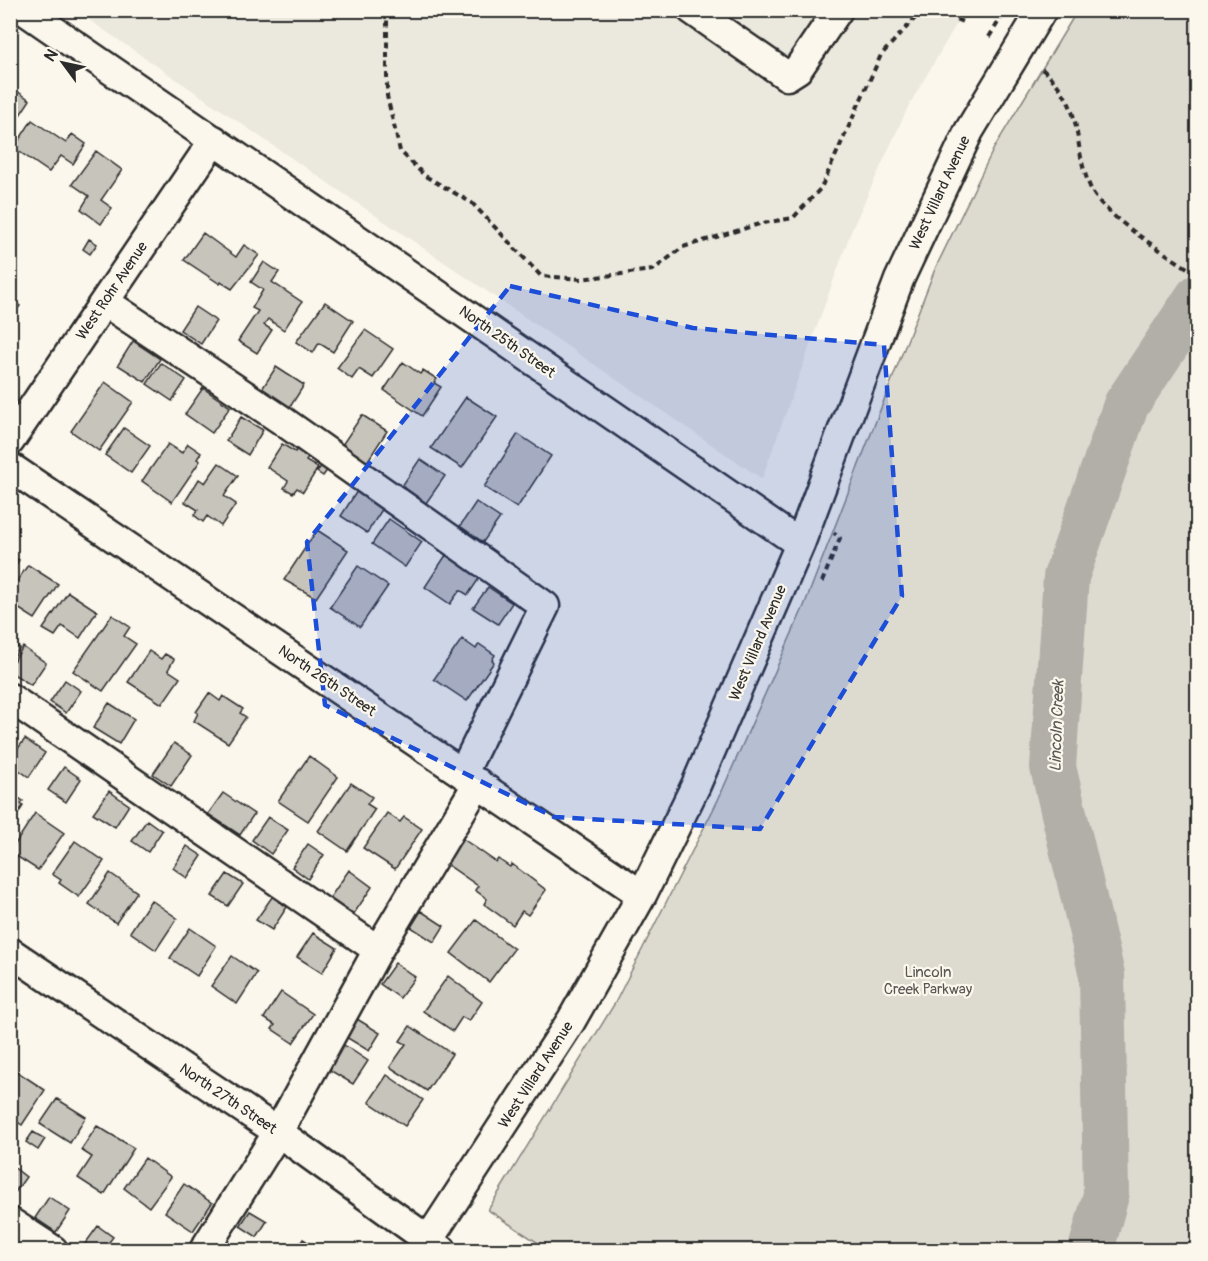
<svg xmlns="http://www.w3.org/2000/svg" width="1208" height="1261" font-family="Pangolin,sans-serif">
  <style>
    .built { fill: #ebe8de }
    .park { fill: #dddad0; stroke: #84827e; stroke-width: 1.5 }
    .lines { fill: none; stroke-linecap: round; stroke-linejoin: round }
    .river { stroke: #b1afa7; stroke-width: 46 }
    .building { fill: #c7c4bc; stroke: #2b2b2b; stroke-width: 1.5 }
    .minor-casing { stroke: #2b2b2b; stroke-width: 33 }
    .path { stroke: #2b2b2b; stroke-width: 4; stroke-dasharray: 6 4.5; stroke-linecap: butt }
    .minor { stroke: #fbf7ec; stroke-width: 28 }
    .marked { fill: #1d4ed8; fill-opacity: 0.2; stroke: #1d4ed8; stroke-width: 4.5; stroke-dasharray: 12 8; stroke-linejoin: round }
    .labels { text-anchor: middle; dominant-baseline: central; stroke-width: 4.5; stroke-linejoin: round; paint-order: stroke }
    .street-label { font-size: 15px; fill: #2b2b2b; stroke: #fbf7ec }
    .park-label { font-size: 15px; fill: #585754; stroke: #fbf7ec }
    .water-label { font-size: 16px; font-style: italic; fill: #5a5956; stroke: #fbf7ec }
  </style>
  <rect width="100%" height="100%" fill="#fbf7ec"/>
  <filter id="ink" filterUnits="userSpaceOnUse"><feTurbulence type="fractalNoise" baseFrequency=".0167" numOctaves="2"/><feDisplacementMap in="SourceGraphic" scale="12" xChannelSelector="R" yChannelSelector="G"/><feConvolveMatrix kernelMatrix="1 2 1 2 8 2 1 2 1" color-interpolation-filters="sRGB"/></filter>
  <g filter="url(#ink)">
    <path class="built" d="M76,11H964L908,107L852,229L762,479Z"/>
    <path class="park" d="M1077,11H1197V1250H549L488,1210L615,1003L718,800L804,606L935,269L994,148Z"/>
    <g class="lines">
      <path class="river" d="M1091,1250L1106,1195L1102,975L1053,767L1066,577L1126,405L1198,297"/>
    </g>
    <path class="building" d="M14,89L30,100L16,121L10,117V94Z
      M32,120L66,143L72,134L86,144L73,164L61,156L49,172L14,148Z
      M96,151L122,170L101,200L112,208L101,224L81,209L89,196L72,184Z
      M203,233L236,257L244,245L259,255L232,289L221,282L220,284L184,260Z
      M89,239L97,244L90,254L83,249Z
      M264,262L279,272L272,282L302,302L284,330L268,319L264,325L272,330L257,353L238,341L258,311L252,308L263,290L251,282Z
      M10,299L20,306L10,319Z
      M325,302L353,321L333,352L319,343L313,353L296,342Z
      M195,307L216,321L201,344L180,330Z
      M365,330L393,349L373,378L359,369L352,379L337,368Z
      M133,341L160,359L145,382L118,365Z
      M403,362L420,374L423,370L437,379L434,383L441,387L422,416L384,390Z
      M161,363L186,380L172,401L147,384Z
      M276,367L304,385L290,407L262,389Z
      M105,382L133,402L99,451L71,431Z
      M203,388L230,407L212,433L185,414Z
      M466,397L497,417L462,468L431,448Z
      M362,415L387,431L367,462L342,445Z
      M241,417L263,430L248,455L226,441Z
      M124,428L150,446L131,473L105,455Z
      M518,434L551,456L517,508L484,487Z
      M168,444L182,453L188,444L201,453L197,459L200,461L172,502L142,481Z
      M282,444L295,452L299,446L310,454L306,461L318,468L303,492L297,488L293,493L284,488L288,481L267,467Z
      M420,459L445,476L426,503L402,486Z
      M219,463L238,476L224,496L236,504L221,526L207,516L203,522L194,515L198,510L185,502L199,479L205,483Z
      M322,465L328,469L323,476L317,472Z
      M357,491L383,508L367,533L341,516Z
      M476,502L500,518L483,542L460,526Z
      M389,519L422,542L405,567L372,544Z
      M317,530L348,550L316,598L284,580Z
      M10,555L19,560L10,574Z
      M446,555L480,577L468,595L460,590L450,604L425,587Z
      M28,565L58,584L35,619L10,603V591Z
      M358,566L388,586L360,627L330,607Z
      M488,587L512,603L498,624L473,608Z
      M68,592L97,611L80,638L62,626L55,636L43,629Z
      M112,615L130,627L124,636L136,644L103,691L73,671Z
      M462,639L476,649L479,644L495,655L492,660L494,662L467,701L434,679Z
      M10,642L20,648L10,662Z
      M23,647L46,663L31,685L10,672V666Z
      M149,651L161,659L165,654L174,659L168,670L180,678L162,704L128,682Z
      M65,680L81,691L66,713L50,702Z
      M209,693L220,701L223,696L243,709L240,713L246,717L228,743L194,721L198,713L196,712Z
      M109,703L134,719L119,744L93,728Z
      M25,739L45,753L29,777L10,764V759Z
      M174,743L192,755L171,786L153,774Z
      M309,756L338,777L308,821L278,801Z
      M64,767L81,779L66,802L48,790Z
      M351,783L372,797L367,804L375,809L347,851L318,831Z
      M109,791L129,805L115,827L93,813Z
      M10,792L23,801L21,804L23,806L10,826Z
      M223,793L254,814L240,835L208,814Z
      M35,813L64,833L38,870L10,852Z
      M387,813L400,822L404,817L422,829L395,869L363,848Z
      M268,817L288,830L271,854L252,840Z
      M147,820L162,831L148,852L132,841Z
      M463,839L496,862L498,859L510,867L512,864L546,890L528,915L522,911L513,925L484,904L487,899L475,890L478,886L445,863Z
      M75,841L104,861L79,897L59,883L61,880L52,874Z
      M308,844L324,855L308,879L292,867Z
      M187,846L202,856L187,878L173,868Z
      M349,870L372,887L353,915L329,899Z
      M110,873L137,892L116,923L89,904Z
      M227,874L243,884L228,906L212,896Z
      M272,897L287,907L272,930L256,920Z
      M151,900L177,918L156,950L130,932Z
      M421,911L444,926L434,942L411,927Z
      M476,920L514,949L489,982L451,953Z
      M190,928L216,946L197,976L170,958Z
      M313,933L337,948L322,973L297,957Z
      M232,956L257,973L237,1004L211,986Z
      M395,963L415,977L400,998L380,984Z
      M448,976L482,1002L469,1021L462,1017L453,1031L423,1011Z
      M281,992L313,1014L293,1043L272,1029L275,1025L264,1018Z
      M357,1019L380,1033L369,1051L346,1037Z
      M410,1026L452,1054L427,1091L390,1067L406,1044L400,1041Z
      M344,1045L368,1061L353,1084L328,1069Z
      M10,1067L45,1090L22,1125L10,1117Z
      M387,1075L423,1100L405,1126L369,1102Z
      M57,1099L86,1117L70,1143L40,1124Z
      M97,1126L134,1148L104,1195L78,1178L92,1157L81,1150Z
      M33,1132L45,1139L38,1150L26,1142Z
      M145,1158L171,1177L149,1207L124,1188Z
      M12,1166L26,1177L11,1198L10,1168Z
      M184,1184L212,1203L193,1231L165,1212Z
      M49,1197L70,1211L56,1232L35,1218Z
      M250,1211L267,1221L257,1237L240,1226Z
      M98,1226L113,1237L103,1250H85L82,1248Z
      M303,1239L320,1250H296Z"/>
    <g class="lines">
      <g class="minor-casing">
        <path id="minor" d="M24,10L800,544
          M692,10L787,76L798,69L838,10
          M105,302L280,419L545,606L463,773
          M10,441L214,140
          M10,467L642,895
          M10,698L378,950
          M10,952L278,1132L442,1250
          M10,1222L53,1250
          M204,1250L278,1132L378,950L478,783
          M422,1250L571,1021L642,895L696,785L800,544L899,280L969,131L1042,10"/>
      </g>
      <path class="path" d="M387,10V96L400,151L425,176L472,203L541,276L581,279L653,270L683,247L763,223L793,218L821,188L881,55L918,15L928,10
        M954,10L955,19L966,23
        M989,37L1006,10
        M1042,69C1089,111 1069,140 1091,189C1105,218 1170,256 1198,275
        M822,582L840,538L834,533
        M1198,741L1195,771L1198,815"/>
      <use href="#minor" class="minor"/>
    </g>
  </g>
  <path class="marked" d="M510,286L693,328L884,345L902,596L760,829L554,817L325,705L307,542Z"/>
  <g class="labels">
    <g class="street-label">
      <text transform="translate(940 193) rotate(-65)">West Villard Avenue</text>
      <text transform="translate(112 291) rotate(-56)">West Rohr Avenue</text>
      <text transform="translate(507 342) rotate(35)">North 25th Street</text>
      <text transform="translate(758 643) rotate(-67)">West Villard Avenue</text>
      <text transform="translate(327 681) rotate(34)">North 26th Street</text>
      <text transform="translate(536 1075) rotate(-57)">West Villard Avenue</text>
      <text transform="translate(228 1099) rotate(34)">North 27th Street</text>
    </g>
    <g class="park-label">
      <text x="928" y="972">Lincoln<tspan x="928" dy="17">Creek Parkway</tspan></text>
    </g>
    <g class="water-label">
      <text transform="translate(1057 726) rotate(-88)">Lincoln Creek</text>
    </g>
  </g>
  <rect width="1208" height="1261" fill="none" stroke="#fbf7ec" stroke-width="36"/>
  <rect x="18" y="18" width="1172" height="1225" fill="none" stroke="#2b2b2b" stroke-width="2" filter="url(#ink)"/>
  <g transform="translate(63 63) rotate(303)" stroke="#fbf7ec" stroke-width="4.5" paint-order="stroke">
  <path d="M0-4.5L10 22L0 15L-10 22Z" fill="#2b2b2b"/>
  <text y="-9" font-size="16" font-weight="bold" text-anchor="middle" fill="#2b2b2b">N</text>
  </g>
</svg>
